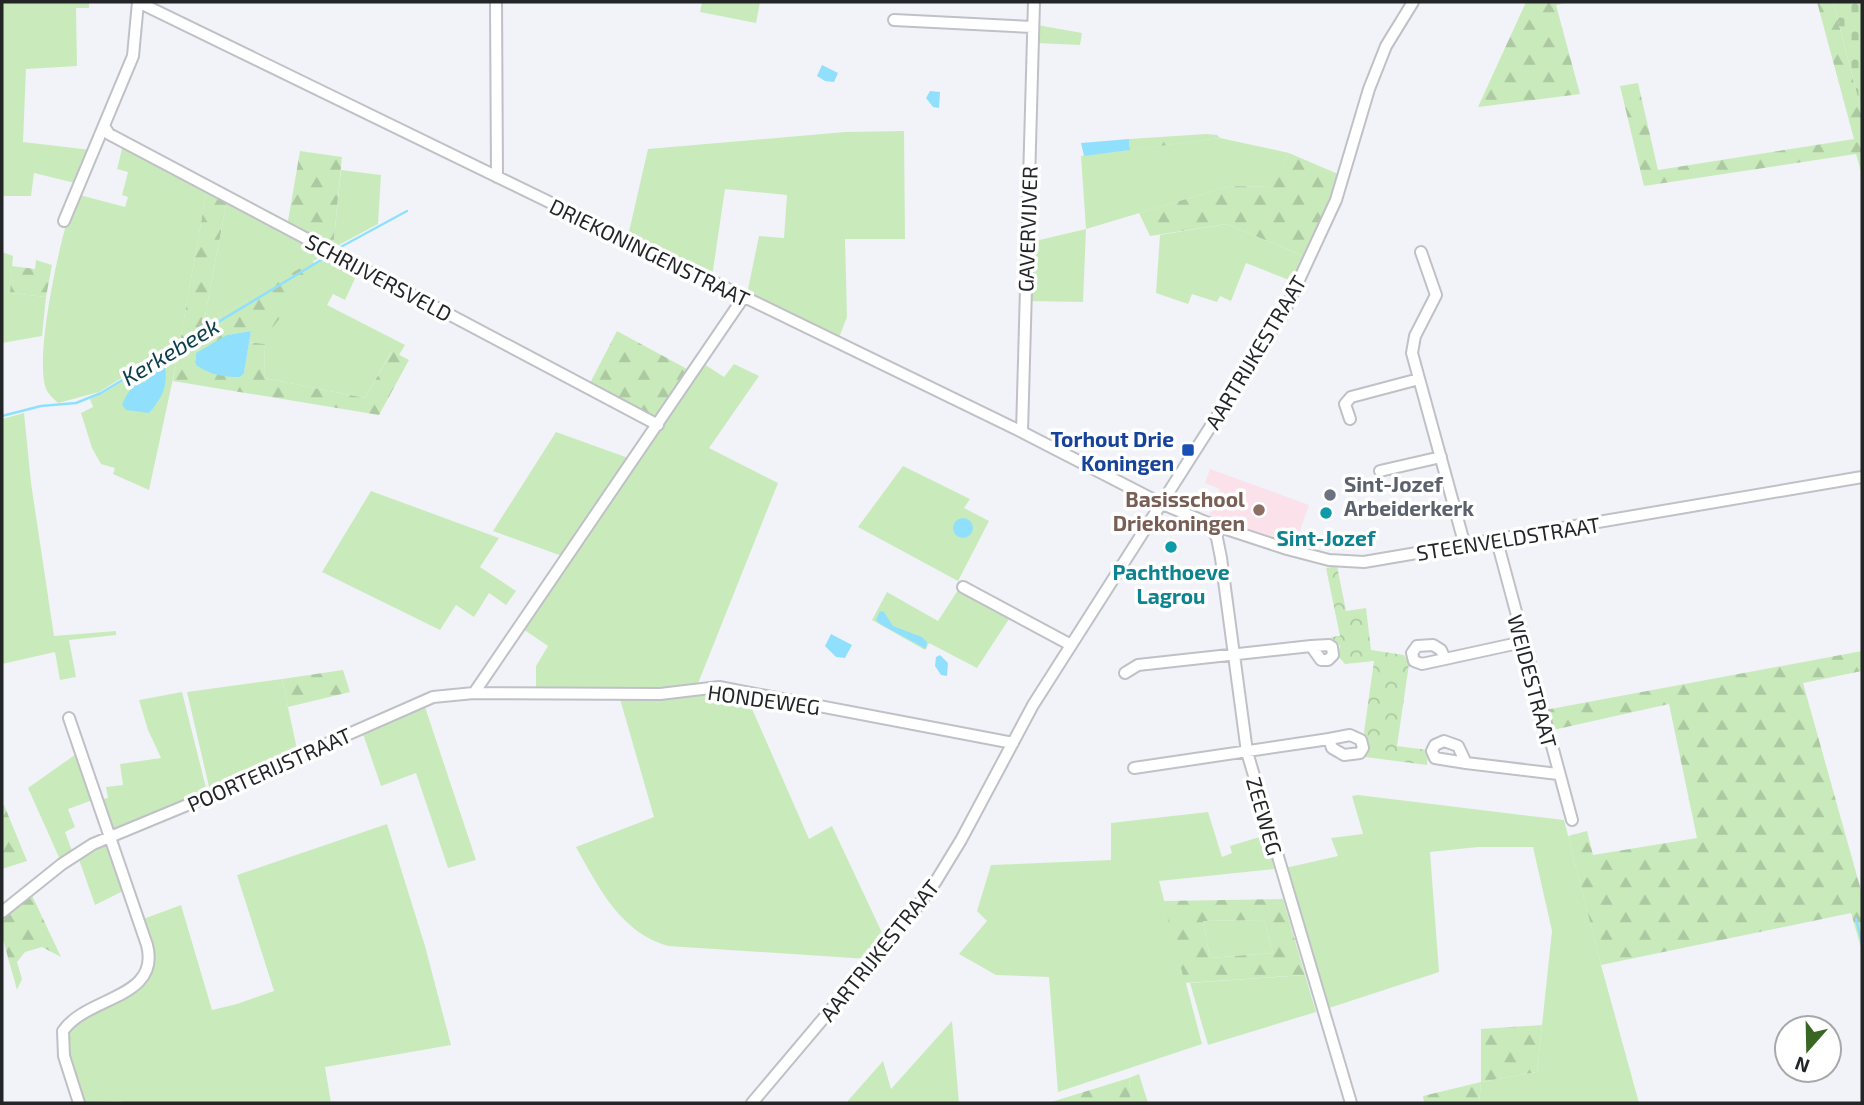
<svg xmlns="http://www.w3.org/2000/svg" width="1864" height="1105" font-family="'Exo 2',sans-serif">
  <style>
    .education { fill: #fbe1ea }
    .green { fill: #c9ebbc }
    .forest { fill: url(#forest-firs); fill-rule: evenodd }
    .cemetery { fill: url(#cemetery-stones) }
    .park { fill: url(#park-crowns) }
    .water { fill: #90e0fd }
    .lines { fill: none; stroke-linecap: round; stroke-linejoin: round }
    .stream { stroke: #90e0fd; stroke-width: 2.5 }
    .minor-casing { stroke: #bfc1c6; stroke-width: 14 }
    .minor { stroke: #fff; stroke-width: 10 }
    .transit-dot { fill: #1a4fb4; stroke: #fff; stroke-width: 2.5 }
    .worship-dot { fill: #6b7280; stroke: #fff; stroke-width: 2.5 }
    .education-dot { fill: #8d6e63; stroke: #fff; stroke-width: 2.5 }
    .culture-dot { fill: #0f9aa8; stroke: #fff; stroke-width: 2.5 }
    .labels { text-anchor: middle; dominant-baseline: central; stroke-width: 7; stroke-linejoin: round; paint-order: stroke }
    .street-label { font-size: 21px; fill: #242527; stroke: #fff }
    .transit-label { font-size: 21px; font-weight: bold; fill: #164399; stroke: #fff; text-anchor: end }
    .worship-label { font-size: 21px; font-weight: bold; fill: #5b616d; stroke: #fff; text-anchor: start }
    .education-label { font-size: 21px; font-weight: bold; fill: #785e54; stroke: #fff; text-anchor: end }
    .culture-label { font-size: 21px; font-weight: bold; fill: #0d838f; stroke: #fff }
    .water-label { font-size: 23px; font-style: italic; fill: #0b3d4b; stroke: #fff }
  </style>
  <defs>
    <pattern id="forest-firs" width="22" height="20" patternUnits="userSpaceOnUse" patternTransform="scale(1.75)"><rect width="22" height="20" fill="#c9ebbc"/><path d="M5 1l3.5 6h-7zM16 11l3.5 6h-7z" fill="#acc9a2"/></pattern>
    <pattern id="cemetery-stones" width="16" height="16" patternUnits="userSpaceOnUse" patternTransform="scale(1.75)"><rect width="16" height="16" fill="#c9ebbc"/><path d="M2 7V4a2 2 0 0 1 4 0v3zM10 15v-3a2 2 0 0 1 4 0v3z" fill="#acc9a2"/></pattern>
    <pattern id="park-crowns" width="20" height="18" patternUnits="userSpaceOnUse" patternTransform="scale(1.75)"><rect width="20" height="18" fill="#c9ebbc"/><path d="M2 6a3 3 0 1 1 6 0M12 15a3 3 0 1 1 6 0" fill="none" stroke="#acc9a2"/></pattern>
  </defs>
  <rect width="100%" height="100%" fill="#f1f3f8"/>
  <path class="education" d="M1210,469L1309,505L1295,545L1209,516L1220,489L1205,483Z"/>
  <path class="green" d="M2,2H89V8H76L77,66L26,69L23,142L91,150L75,183L34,173L31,196H2Z
    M702,2H760L756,23L700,12Z
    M1037,25L1082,33L1080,45L1036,43Z
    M904,131L905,239H845L847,317L838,340L747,294L759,236L784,238L787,195L725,189L712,277L628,236L648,149L845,132Z
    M1220,138L1289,153L1273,187L1230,186L1086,229L1083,302L1028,301L1031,242L1086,229L1081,156Z
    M123,145L207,189L180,342L99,392L58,403C55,400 50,396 47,391C32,362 62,227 76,194L125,207L128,197L122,195L128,172L117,169Z
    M341,170L381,175L378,224L333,248Z
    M227,200L327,253L203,327Z
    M1227,224L1308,258L1294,282L1246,263L1231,301L1220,296L1217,302L1192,294L1188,304L1156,293L1160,235Z
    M2,252L13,256L10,293L46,297L42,336L2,343Z
    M331,255L359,270L345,300L333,294L327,305L405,345L399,355L391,352L365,398L264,378L265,344L249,342L251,331L318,267L315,264Z
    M180,346L149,490L113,474L115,468L101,464L92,448L81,413L93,407L90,399L105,392Z
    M701,362L724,377L734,364L759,376L709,448L778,483L697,686L672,690L536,692V666L548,646L523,629Z
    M24,413L31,483L54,636L116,631V635L69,640L76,677L60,680L55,652L2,664V419Z
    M556,432L631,459L562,556L493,531Z
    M903,466L970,499L964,508L989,521L958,581L858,527Z
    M371,491L499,538L480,567L516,591L506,605L489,593L474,617L456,605L440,630L322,572Z
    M960,587L1011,616L977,668L929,643L925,650L872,620L887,592L938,621Z
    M282,679L298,754L210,791L187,692Z
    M715,691L746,695L809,839L832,826L884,937L868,959L668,946C620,932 599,888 576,847L654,817L620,699Z
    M182,692L206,788L204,793L112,831L99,800L108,798L106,787L123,785L120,764L161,758L148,730L139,700Z
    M424,704L476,860L448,868L416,773L381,786L362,731Z
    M79,752L93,800L68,809L75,827L65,832L74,856L62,864L28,788Z
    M1358,795L1564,820L1601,965L1639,1103H1479L1481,1082L1537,1072L1552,931L1533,847H1478L1430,852L1439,972L1329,1008L1285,868L1338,856L1331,838L1363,834L1352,796Z
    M1208,812L1222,857L1232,853L1230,846L1266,835L1274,869L1159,881L1202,1044L1058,1092L1049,977L996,975L959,954L987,921L977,911L991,865L1111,860V823Z
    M387,824L425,946L451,1045L325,1067L331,1103H122L121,1101L79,1103L64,1056L68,1025L147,972L138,921L181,905L212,1010L237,1004L274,991L237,875Z
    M109,836L127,889L95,905L77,854Z
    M1264,920L1273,953L1210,958L1203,921Z
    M1305,975L1316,1012L1208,1045L1190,983Z
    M952,1021L959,1103H846L883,1061L891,1089Z
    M1139,1074L1148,1103H1131L1129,1078Z"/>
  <path class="forest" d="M1526,2H1570L1556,5L1580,94L1478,107Z
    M1817,2H1833L1862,113V175L1856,154L1644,186L1620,86L1638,83L1658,170L1854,139Z
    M1206,134L1217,135L1220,138L1130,150L1129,139Z
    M300,151L342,157L333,248L287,227Z
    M1289,153L1338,174L1308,258L1227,224L1150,236L1139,213L1230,186L1272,187Z
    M207,189L227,200L203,327L312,261L319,267L267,335L251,331L227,335L244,373L249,342L265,344L264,378L365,398L392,351L409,360L379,415L173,381Z
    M36,260L52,265L46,297L10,293L12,266L35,269Z
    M617,331L689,370L655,422L589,385Z
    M1862,651V671L1803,683L1862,894V951L1851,913L1601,965L1568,836L1587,831L1593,855L1697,838L1669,704L1553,730L1545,710Z
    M343,670L350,692L288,707L282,679Z
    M4,805L27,861L2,869V806Z
    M29,889L61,957L42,947L25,952L17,962L22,979L17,990L2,936V912Z
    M1283,899L1305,975L1185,983L1163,901ZM1264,920L1273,953L1210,958L1203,921Z
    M1542,1025L1537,1072L1481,1082L1479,1103H1424L1423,1096L1481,1082V1029Z
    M1129,1078L1131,1103H1048Z"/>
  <path class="cemetery" d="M1833,2H1862V113Z"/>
  <path class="park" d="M1337,566L1346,611L1366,608L1371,650L1404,655L1409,664L1397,746L1428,750L1427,765L1365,757L1368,747L1364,732L1374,661L1345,664L1338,656L1340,646L1331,637L1340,636L1326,568Z"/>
  <path class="water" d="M822,65L838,73L834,82L825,81L817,76Z
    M930,91L940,92L939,108L933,107L926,98Z
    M1129,139L1130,150L1084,156L1081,143Z
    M251,331L244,373L240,377C222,377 211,375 196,365V353L227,335Z
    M157,366L165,367C168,387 162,398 149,413L126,410L122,405C127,393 133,383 146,382L145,372Z
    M953 528a10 10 0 1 1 20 0a10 10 0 1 1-20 0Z
    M880,611L884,612L893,626L922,637L927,642L926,649L880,624L876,620Z
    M831,634L852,645L845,658L836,657L825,646Z
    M940,655L948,663L947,676L941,675L935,666L936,657Z"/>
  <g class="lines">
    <path class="stream" d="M337,249L407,211
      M2,416L41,406L76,403L101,393L326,257
      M1856,919L1862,942"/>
    <g class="minor-casing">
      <path id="minor" d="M138,2L1022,432L1160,503L1208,523L1287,549L1329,560L1364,562L1862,477
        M496,2L497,177
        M894,20L1033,27
        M104,126L109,134L658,425
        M64,221L133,56L138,2
        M1421,252L1436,295L1415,336L1412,353L1465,546
        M1350,419L1345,404L1351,397L1419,379
        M1022,432L1034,2
        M1380,471L1441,457
        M1208,523L1217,538L1221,558L1247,752L1351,1103
        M1497,541L1572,820
        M963,587L1071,645
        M1433,645L1441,650L1445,659L1422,664L1414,661L1412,653L1417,646Z
        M1445,659L1523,642
        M1125,673L1138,665L1311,646L1321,660H1328L1333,655L1332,647L1329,645L1311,646
        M474,693L743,298
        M69,718L147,945C161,999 87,996 63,1031L64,1056L79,1103
        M1350,735L1361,740L1363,748L1360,753L1344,755L1332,748L1329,739Z
        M1444,741L1458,746L1466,763L1435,758L1432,751L1435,745Z
        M1466,763L1558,774
        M1134,768L1329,739
        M2,912L62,864L93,844L192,803L433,697L474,693L660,694L719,687L1013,743
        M752,1103L914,911L936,881L961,840L1033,705L1286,308L1336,200L1369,89L1386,46L1413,2"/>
    </g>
    <use href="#minor" class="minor"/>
  </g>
  <rect class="transit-dot" x="1181" y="443" width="14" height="14" rx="3.5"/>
  <circle class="worship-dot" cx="1330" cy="495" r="7"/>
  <circle class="education-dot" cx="1259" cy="510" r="7"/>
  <g class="culture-dot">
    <circle cx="1326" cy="513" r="7"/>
    <circle cx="1171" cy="547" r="7"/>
  </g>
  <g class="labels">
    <g class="street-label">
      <text transform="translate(1027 229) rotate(-88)">GAVERVIJVER</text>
      <text transform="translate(650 252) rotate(26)">DRIEKONINGENSTRAAT</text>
      <text transform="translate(379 277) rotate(28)">SCHRIJVERSVELD</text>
      <text transform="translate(1255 352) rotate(-59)">AARTRIJKESTRAAT</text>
      <text transform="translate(1508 538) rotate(-9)">STEENVELDSTRAAT</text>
      <text transform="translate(1533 681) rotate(75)">WEIDESTRAAT</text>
      <text transform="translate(764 699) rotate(8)">HONDEWEG</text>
      <text transform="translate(269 769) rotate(-24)">POORTERIJSTRAAT</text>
      <text transform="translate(1265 816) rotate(74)">ZEEWEG</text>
      <text transform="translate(879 950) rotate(-51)">AARTRIJKESTRAAT</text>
    </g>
    <g class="transit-label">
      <text x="1174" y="438">Torhout Drie<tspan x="1174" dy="24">Koningen</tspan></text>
    </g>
    <g class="worship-label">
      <text x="1344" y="483">Sint-Jozef<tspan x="1344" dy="24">Arbeiderkerk</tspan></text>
    </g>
    <g class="education-label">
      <text x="1245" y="498">Basisschool<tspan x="1245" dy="24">Driekoningen</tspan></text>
    </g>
    <g class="culture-label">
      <text x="1326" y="537">Sint-Jozef</text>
      <text x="1171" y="571">Pachthoeve<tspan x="1171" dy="24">Lagrou</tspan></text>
    </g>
    <g class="water-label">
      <text transform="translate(170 351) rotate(-31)">Kerkebeek</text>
    </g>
  </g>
  <rect width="1864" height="1105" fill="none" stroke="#242527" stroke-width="7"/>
  <g transform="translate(1808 1049) rotate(200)"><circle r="33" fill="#ffffff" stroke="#a7a8a9" stroke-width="2"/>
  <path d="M0-5L12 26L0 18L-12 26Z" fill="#3a6624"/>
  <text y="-10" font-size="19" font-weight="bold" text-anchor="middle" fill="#242527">N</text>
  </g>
</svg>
